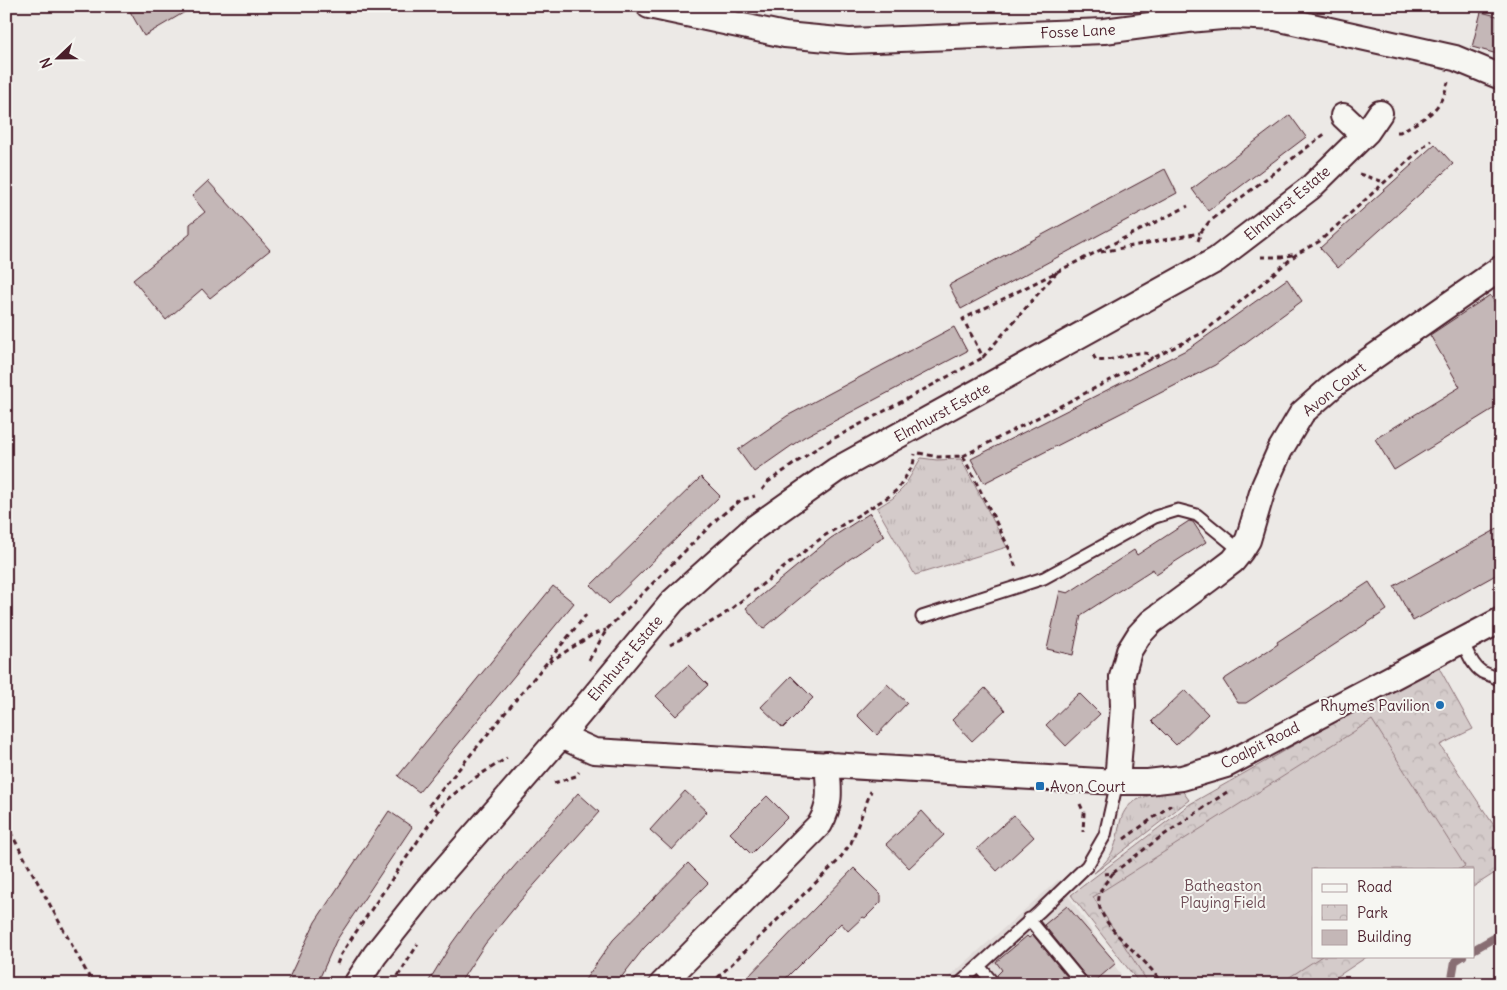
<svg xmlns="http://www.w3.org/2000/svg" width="1507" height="990" font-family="Delius,sans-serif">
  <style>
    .built { fill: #e0dad8 }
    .grass { fill: url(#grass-tufts); stroke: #8f757a }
    .park { fill: url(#park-crowns); stroke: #8f757a }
    .pitch { fill: #d4cbca; stroke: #8f757a }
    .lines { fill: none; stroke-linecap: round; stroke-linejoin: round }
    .stream { stroke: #886e73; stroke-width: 8 }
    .building { fill: #c4b7b7; stroke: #4a1f2b }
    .lane-casing { stroke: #4a1f2b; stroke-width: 15 }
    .street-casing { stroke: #4a1f2b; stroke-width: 28 }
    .path { stroke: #4a1f2b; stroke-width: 3; stroke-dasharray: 5 4; stroke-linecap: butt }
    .lane { stroke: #f6f6f2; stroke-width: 11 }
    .street { stroke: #f6f6f2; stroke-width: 24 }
    .poi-dot { fill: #1f6fb2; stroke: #f6f6f2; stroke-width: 2 }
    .labels { text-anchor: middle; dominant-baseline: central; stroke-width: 4; stroke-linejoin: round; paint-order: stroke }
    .street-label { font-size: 15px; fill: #4a1f2b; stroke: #f6f6f2 }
    .poi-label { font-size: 15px; fill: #4a1f2b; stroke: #f6f6f2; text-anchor: end }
    .park-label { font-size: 15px; fill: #6c4a53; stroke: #f6f6f2 }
  </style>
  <defs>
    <pattern id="grass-tufts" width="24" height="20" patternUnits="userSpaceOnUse" patternTransform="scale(1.25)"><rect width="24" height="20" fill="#d4cbca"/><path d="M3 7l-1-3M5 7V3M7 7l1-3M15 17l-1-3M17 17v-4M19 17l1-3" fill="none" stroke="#b8aeae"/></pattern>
    <pattern id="park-crowns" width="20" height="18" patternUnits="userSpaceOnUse" patternTransform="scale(1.25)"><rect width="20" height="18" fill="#d4cbca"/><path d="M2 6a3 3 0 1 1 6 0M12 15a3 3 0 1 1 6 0" fill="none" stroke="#b8aeae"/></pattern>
  </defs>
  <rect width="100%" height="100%" fill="#ece9e6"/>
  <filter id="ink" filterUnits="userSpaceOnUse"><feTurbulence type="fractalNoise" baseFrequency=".02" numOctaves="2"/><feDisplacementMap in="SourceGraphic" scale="10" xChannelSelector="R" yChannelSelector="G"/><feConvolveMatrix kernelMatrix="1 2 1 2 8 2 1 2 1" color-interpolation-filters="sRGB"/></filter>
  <g filter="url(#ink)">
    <path class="built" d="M1058,880L1121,975L1111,984H941Z"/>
    <path class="grass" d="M921,458L937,460L961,459L1007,547L915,575L877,508L893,498L904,487Z
      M1181,789L1189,800L1093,874C1100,867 1109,860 1113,850C1121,833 1116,812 1135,801C1148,794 1166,792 1181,789Z"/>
    <path class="park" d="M1437,664L1473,729L1440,745L1501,836V869L1473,887V869H1313V956H1368L1326,984H1140L1071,895L1190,804Z"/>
    <path class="pitch" d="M1372,720L1465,866L1460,869H1313V956H1322L1279,984H1149L1093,897Z"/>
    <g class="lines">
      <path class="stream" d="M1473,950L1501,934
        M1451,984L1455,961L1463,956"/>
    </g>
    <path class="building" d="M127,6H195L144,36Z
      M1481,12L1501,17V55L1472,47Z
      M1290,115L1306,137L1208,211L1192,189Z
      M1435,144L1453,164L1338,268L1320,248Z
      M1165,169L1177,193L961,309L949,285Z
      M208,181L270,250L210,298L202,289L166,320L133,280L190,234V224L205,212L192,196Z
      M1287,279L1302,301L1215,365L984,483L971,459L1190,348Z
      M1490,295L1501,313V404L1394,470L1375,439L1460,387L1430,335Z
      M954,327L967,351L804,437L754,472L738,450L787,416Z
      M701,477L720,496L609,604L591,585Z
      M870,513L884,536L835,569L763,629L746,608L831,538Z
      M1189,521L1193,522L1206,542L1156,574L1153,569L1081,615L1073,655L1047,649L1060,591L1068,593L1134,550L1137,555Z
      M1501,527V572L1413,621L1394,586Z
      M1369,582L1387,610L1246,703H1238L1223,680L1278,644L1277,642Z
      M553,586L574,603L419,792L398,776Z
      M688,665L708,685L676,716L656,696Z
      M791,676L813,698L783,728L761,707Z
      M887,684L907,703L877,735L857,715Z
      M985,688L1005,710L972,741L952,720Z
      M1185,690L1208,714L1176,745L1152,721Z
      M1079,693L1100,714L1066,746L1046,725Z
      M685,791L707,811L672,850L650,830Z
      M578,793L599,812L520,901L485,944L459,984H427L452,943L473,914Z
      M767,796L788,817L751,854L730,833Z
      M389,811L412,827L336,941L317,984H286L315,922Z
      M922,811L944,835L909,868L886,844Z
      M1014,815L1034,837L997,871L977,849Z
      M688,863L708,883L644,948L616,984H582L613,940Z
      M854,868L881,895V902L865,918L863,917L848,931L841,923L780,984H741Z
      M1067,906L1116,963L1092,984L1044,925Z
      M1033,935L1073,984H1001L997,975L1002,970L996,962L1027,936L1029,938Z"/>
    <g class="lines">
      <g class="lane-casing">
        <path id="lane" d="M922,617L1044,578L1155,517L1178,510L1197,515L1241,551
          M1462,641C1467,651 1472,666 1482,672C1488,675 1495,676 1501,681
          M1029,919L1083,984
          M979,966L994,984
          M959,984L1039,912L1087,866L1105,835L1117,782"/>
      </g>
      <g class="street-casing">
        <path id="street" d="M649,6L785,35L849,41L1104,31L1188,20L1234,16L1276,18L1455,58L1501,77
          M1343,116L1363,135
          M561,736L594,751L1117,782H1148L1182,778L1226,765L1501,620
          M1117,782L1123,706L1122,677L1129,651L1139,635L1151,622L1208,580L1233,561L1241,551L1248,540L1264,486L1280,450L1302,413L1335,384L1501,268
          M356,984L375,955L425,892L561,736L673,601L754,528L836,470L1216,260L1310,188L1367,132L1380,113
          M662,984L820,824C832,803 829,788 827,764"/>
      </g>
      <path class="path" d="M1397,132H1400C1426,117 1440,113 1448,82
        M1359,174L1384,182
        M1198,241L1201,232L1209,222L1326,133
        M1101,252L1200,233
        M1261,257H1282L1297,254
        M1057,272L983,357L963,319L1188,206
        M1093,355L1096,360C1114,363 1131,349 1149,354L1152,359
        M919,453L938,457L963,456L1009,548L1016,568
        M963,456L1204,332L1298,253L1320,241L1431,140
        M762,490L768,482L820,446L984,357
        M670,645L722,616L824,536L888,497L898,489L913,465L915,454
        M589,660L607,629L718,518L741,500L755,496
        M549,662L594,634L606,630
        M554,783L576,776L579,772
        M1080,804L1084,813L1083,832
        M438,811L430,804L586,615
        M6,824L93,984
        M1124,839L1171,805
        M1113,873C1108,880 1100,888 1099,897C1095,921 1136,951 1150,968C1155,973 1158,979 1162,984
        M1104,874L1113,873L1158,839L1227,792
        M337,964L341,954L445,801L473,779L507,758
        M393,984L418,944
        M711,984L838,861L851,843L871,791"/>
      <use href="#lane" class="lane"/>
      <use href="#street" class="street"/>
    </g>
  </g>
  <g class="poi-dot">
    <circle cx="1440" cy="705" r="5"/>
    <rect x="1035" y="781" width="10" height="10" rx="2.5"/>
  </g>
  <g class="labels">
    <g class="street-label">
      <text transform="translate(1078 31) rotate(-3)">Fosse Lane</text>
      <text transform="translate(1287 203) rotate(-40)">Elmhurst Estate</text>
      <text transform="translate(1334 389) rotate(-39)">Avon Court</text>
      <text transform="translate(942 412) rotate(-29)">Elmhurst Estate</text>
      <text transform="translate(625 658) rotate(-50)">Elmhurst Estate</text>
      <text transform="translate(1260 745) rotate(-27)">Coalpit Road</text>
    </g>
    <g class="poi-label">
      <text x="1430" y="705">Rhymes Pavilion</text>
      <text x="1050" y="786" text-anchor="start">Avon Court</text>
    </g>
    <g class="park-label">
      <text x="1223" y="885">Batheaston<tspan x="1223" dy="17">Playing Field</tspan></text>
    </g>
  </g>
  <rect width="1507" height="990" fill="none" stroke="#f6f6f2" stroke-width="25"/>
  <rect x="12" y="12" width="1482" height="965" fill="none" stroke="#4a1f2b" stroke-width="2" filter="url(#ink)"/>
  <rect x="1312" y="868" width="162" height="90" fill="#f6f6f2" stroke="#b1a0a2"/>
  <rect x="1322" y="884" width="25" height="8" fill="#f6f6f2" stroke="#b1a0a2"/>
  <text x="1357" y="892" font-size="15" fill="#4a1f2b">Road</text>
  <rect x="1322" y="905" width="25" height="15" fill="url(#park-crowns)" stroke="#b1a0a2"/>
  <text x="1357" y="918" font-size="15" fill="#4a1f2b">Park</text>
  <rect x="1322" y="930" width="25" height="15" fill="#c4b7b7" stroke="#b1a0a2"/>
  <text x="1357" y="942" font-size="15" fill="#4a1f2b">Building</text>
  <g transform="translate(58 58) rotate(248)" stroke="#f6f6f2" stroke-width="4" paint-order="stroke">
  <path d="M0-4L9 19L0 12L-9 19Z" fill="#4a1f2b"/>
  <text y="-8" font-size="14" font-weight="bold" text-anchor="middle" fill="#4a1f2b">N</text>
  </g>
</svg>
